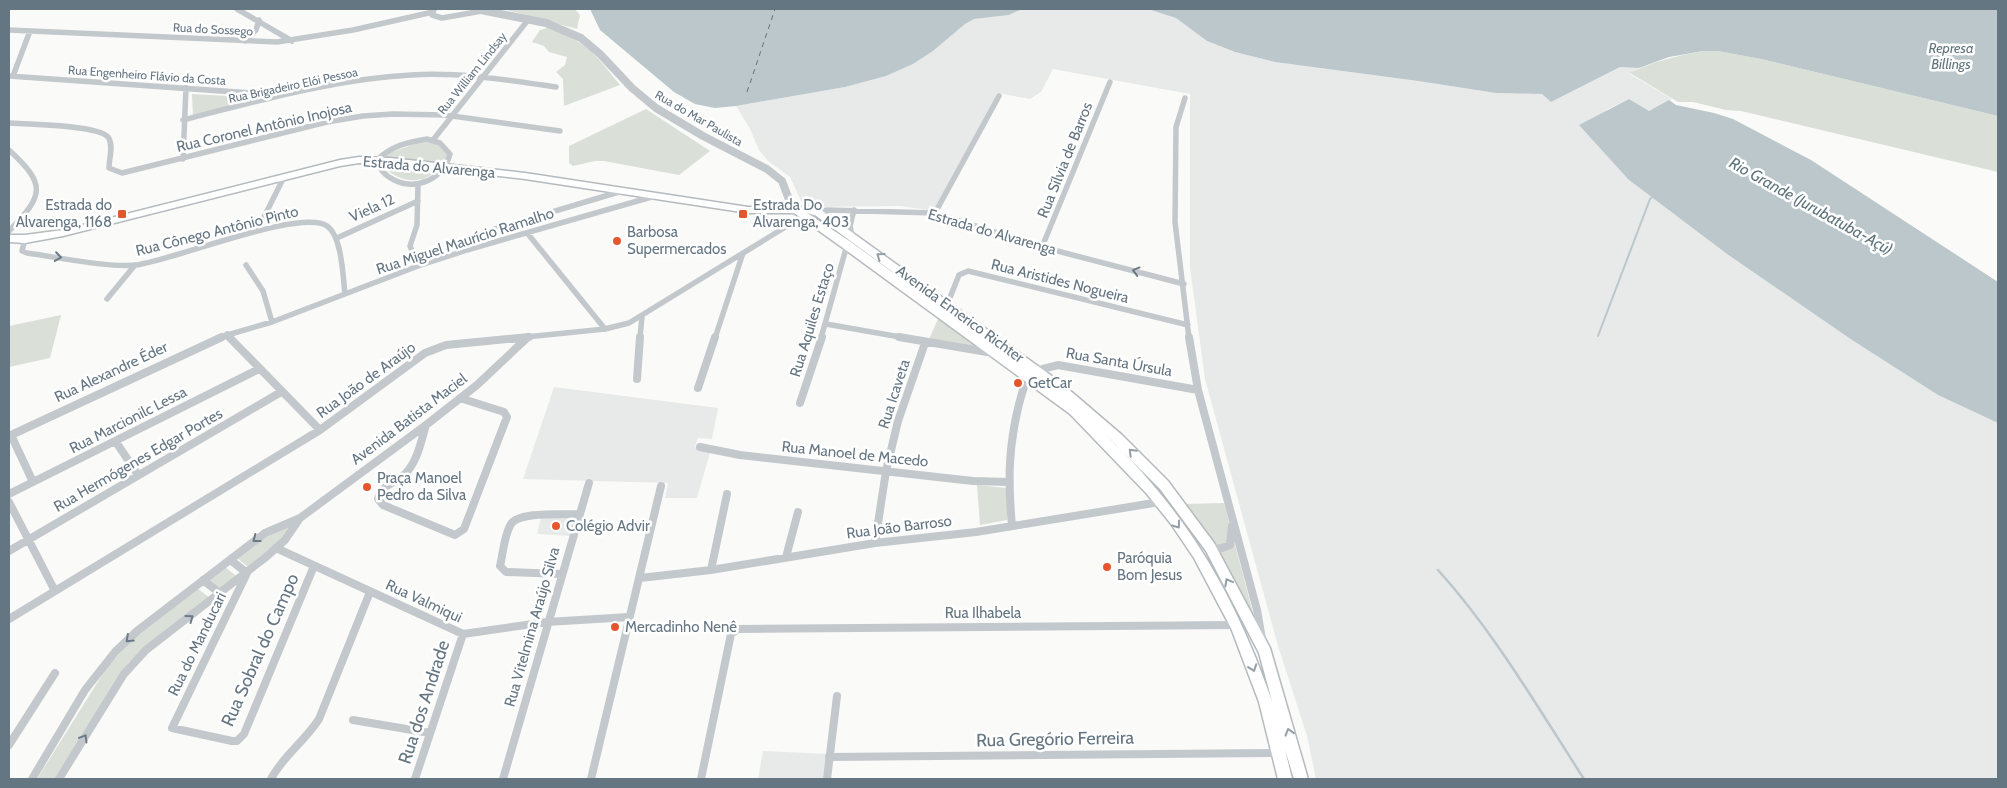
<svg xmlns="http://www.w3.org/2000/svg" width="2007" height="788" font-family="Cabin,sans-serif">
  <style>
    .built { fill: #e8e9e9 }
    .green { fill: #dadfd7 }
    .water { fill: #bbc7cb }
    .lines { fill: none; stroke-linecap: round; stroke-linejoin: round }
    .stream-far1 { stroke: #bbc7cb; stroke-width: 2 }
    .stream { stroke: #bbc7cb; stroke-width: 2.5 }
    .ferry { stroke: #60757c; stroke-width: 1; stroke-dasharray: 5 4.5; stroke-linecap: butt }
    .primary-casing { stroke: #b5babe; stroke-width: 3 }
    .minor-far1 { stroke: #c3c8cc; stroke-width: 5.5 }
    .minor { stroke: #c3c8cc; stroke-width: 8 }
    .tertiary { stroke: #c3c8cc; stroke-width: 8 }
    .primary { fill: #fff; fill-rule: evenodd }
    .oneway { stroke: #939fa8 }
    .oneway2 { stroke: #6a7a87 }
    .poi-dot { fill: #e4572e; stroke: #fff; stroke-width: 2 }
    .labels { text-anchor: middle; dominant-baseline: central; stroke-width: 5; stroke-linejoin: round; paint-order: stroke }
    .far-street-label { font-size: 12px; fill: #657683; stroke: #fff }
    .far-water-label { font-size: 14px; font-style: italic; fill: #60757c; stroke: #fff }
    .street-label { font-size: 15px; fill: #657683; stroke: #fff }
    .poi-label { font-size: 15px; fill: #657683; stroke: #fff; text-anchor: start }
    .water-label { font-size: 16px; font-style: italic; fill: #60757c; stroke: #fff }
    .near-street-label { font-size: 18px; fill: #657683; stroke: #fff }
  </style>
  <rect width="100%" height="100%" fill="#fafaf8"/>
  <path class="built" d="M1022,9H1154L1176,18L1207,41L1235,52L1275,62L1418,81L1496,93L1542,94L1551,102L1620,67L1639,68L1630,74L1672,99L1649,111L1629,99L1606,110L1629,180L1727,254L1852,340L1938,395L1998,423V779H1316L1307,736L1278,646L1205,379L1190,268V94L1053,69L1041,92L1030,99L998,93L934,211L900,206L814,207L802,203L790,177L768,161L759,150L750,129L736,106L845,87L886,76L913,64L933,51L965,24L974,19L1009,15Z
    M554,387L718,408L712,439L698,438L695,447L711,449L697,498H665L668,483L523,479Z
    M576,516L571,536L537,534L541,517Z
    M763,751L830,754L826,779H758Z"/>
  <path class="green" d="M503,9H575L580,15L577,29Z
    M547,28C588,42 594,53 620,85L564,106L563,79L556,72L565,65L567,57L549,52L544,46L532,42L540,30Z
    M1703,51H1718L1761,59L1998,116V172L1741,111L1726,110L1693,102H1678L1630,73C1654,61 1677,56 1703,51Z
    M192,94L267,98L193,116Z
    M646,109L710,151L679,175L604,161H595L573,166L569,163V146Z
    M421,142C433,142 441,144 448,154C433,186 404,188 380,164L381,160L389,153Z
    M61,315L50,358L9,367V326Z
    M939,317L983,349L929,339Z
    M977,485L1007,488V520L980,525Z
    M1224,503L1257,628L1184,504Z
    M292,524L289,533L248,567L237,558L268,534Z
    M224,566L236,576L220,589L208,579Z
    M197,588L210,598L158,637L129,662L55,779H37L107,667L135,637Z"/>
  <path class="water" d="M590,9H1022L1009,15L974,19L965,24L933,51L913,64L886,76L845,87L736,106L715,108L695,104L674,92L600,30Z
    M1148,9H1998V116L1761,59L1718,51H1703L1669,57L1639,68L1620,67L1551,102L1542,94L1496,93L1418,81L1275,62L1235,52L1207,41L1176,18Z
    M1629,99L1649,111L1669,100L1676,105L1714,113L1733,119L1811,160L1998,282V423L1938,395L1852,340L1727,254L1629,180L1579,125Z"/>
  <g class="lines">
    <path class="stream-far1" d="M1598,336L1650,199L1654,196"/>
    <path class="stream" d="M1438,570C1495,633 1538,708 1584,779"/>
    <path class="ferry" d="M747,92L775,9"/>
    <g class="primary-casing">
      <path id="primary" d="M359,157L390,158L525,173L748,207H809L821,210L1060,382L1122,435L1168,481L1214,543L1270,648L1308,779H1294L1285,749L1292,779H1278L1259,702L1231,628L1194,558L1171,524L1147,494L1070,414L843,248L794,213H748L525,179L390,164L359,163L340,166L63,236L25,243L9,242V235H25L63,230L340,160ZM807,213L815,215L1058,393L851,242ZM1104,433L1160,489L1206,551L1259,653L1272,701C1233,591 1188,514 1104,433Z"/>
    </g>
    <path class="minor-far1" d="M237,9L292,41
      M434,10L432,15L442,18L482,11
      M9,30L277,42L353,30L433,12
      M245,41L256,30L259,20
      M9,76L279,95
      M13,76L30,31
      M1185,98L1176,127L1175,222L1189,338
      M183,120C258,101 334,79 411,75C460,72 508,80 556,87
      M9,123C27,124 98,125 108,137C114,145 109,159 109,168L122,173L327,122L363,116L393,114L445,115L560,131
      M427,139L440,143L450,154C443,179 417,191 394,180C386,176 379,170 377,160C391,146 408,142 427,139Z
      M433,140L528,20
      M9,150C47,185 44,195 9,231
      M183,159L186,88
      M418,185L417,225L410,246L418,266
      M935,213L999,96
      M495,229L622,191
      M257,231L284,177
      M528,234L605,329
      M852,236L850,226L854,210
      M337,238L418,201
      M25,239L22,251L27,253C57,257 108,268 136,265C175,260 300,208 327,226C342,236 343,277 345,294
      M1042,247L1110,82
      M246,265L263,291L272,322
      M107,299L135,265
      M947,305L959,275L968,271L1188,325
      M826,324L906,338
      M227,334L231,338
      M217,338L272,322L418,266L467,250L655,196
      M516,338L605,329L629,323L805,215L827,210L935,213L1042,247L1184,284
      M527,338L529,336
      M640,338L642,316
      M715,338L743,253
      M821,338L847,245"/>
    <path class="minor" d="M229,337L320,430
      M899,337L993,353
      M1189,337L1198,390L1257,610L1262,639
      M637,379L640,337
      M698,388L715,337
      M800,403L822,337
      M426,425C421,441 418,460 406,473C397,482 382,484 378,499L383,505L455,535L464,529L507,417L504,412L460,398
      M11,435L33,482
      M9,436L222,337
      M116,442L138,475
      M700,447L740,455L973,481L1008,482
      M9,494L259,369
      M9,502L55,591
      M1012,526C1008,482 1008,448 1019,404C1022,395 1023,384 1030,376C1037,369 1048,368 1058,365L1198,390
      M875,543L886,471L898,421L925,343
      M1210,547L1219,549L1230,545L1232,526
      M276,548L463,634L547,622L629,617
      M9,551L281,392
      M786,557L798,512
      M232,558L233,562L247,573L172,728L232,741H237L244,734L314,566
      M711,570L727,494
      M562,574L506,572L500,566C503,554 504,535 511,524C519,511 564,515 579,514
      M640,578L711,570L875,543L976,532L1160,502
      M203,580L221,594
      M9,619L320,430L425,353L446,345L529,337
      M353,720L430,733
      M9,745L55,673
      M829,757L1280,753
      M32,779L85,690L115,652L137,631L265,533L300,518L426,425L477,385L528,337
      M59,779L124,674L146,650L266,557L285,540L300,518
      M271,779C283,756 305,741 319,719L370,592
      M415,779L463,634
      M503,779L589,483
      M591,779L661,486
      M701,779L731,634L738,629L1237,625
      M827,779L837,696"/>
    <path class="tertiary" d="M476,9L546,23L581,38L600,54L632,88L656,108L703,136L767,169L782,181L793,210"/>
    <use href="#primary" class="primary"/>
  </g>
  <defs><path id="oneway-chevron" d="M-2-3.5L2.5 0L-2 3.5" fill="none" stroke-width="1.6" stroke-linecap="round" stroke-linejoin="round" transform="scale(1.25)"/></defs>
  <g class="oneway">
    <use href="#oneway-chevron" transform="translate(880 256) rotate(-144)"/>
    <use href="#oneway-chevron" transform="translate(1132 452) rotate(-135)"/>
    <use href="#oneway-chevron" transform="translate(1177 525) rotate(54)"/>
    <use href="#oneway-chevron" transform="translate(1228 582) rotate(-118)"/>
    <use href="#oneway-chevron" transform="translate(1253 668) rotate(70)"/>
    <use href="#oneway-chevron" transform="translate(1289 732) rotate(-107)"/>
  </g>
  <g class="oneway2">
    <use href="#oneway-chevron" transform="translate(58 257) rotate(8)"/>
    <use href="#oneway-chevron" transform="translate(1136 271) rotate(-165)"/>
    <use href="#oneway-chevron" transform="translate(256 539) rotate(143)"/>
    <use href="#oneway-chevron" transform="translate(190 618) rotate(-36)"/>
    <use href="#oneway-chevron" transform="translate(129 639) rotate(137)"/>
    <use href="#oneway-chevron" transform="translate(84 738) rotate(-59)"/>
  </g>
  <g class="poi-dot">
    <rect x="117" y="209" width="10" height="10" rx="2.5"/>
    <rect x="738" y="209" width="10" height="10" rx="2.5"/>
    <circle cx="617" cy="241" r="5"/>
    <circle cx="1018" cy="383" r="5"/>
    <circle cx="367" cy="487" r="5"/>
    <circle cx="556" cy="526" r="5"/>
    <circle cx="1107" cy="567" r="5"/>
    <circle cx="615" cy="627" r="5"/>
  </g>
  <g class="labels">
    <g class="far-street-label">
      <text transform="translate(213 29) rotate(3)">Rua do Sossego</text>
      <text transform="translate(472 73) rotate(-51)">Rua William Lindsay</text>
      <text transform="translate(147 75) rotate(4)">Rua Engenheiro Flávio da Costa</text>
      <text transform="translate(293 85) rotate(-12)">Rua Brigadeiro Elói Pessoa</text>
      <text transform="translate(699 118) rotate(30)">Rua do Mar Paulista</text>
    </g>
    <g class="far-water-label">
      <text x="1951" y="48">Represa<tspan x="1951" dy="16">Billings</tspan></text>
    </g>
    <g class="street-label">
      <text transform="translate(264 127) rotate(-13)">Rua Coronel Antônio Inojosa</text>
      <text transform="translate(1065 160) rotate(-68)">Rua Sílvia de Barros</text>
      <text transform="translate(429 167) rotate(5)">Estrada do Alvarenga</text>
      <text transform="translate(372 208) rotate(-24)">Viela 12</text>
      <text transform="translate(217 231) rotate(-14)">Rua Cônego Antônio Pinto</text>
      <text transform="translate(992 232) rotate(16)">Estrada do Alvarenga</text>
      <text transform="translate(465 241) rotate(-18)">Rua Miguel Maurício Ramalho</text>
      <text transform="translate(1060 281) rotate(14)">Rua Aristides Nogueira</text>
      <text transform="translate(960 314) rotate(36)">Avenida Emerico Richter</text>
      <text transform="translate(812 320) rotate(-73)">Rua Aquiles Estaço</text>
      <text transform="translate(1119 362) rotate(10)">Rua Santa Úrsula</text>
      <text transform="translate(111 372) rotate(-25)">Rua Alexandre Éder</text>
      <text transform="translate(366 380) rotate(-36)">Rua João de Araújo</text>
      <text transform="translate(894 394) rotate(-72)">Rua Icaveta</text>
      <text transform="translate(409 419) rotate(-37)">Avenida Batista Maciel</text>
      <text transform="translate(128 420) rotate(-27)">Rua Marcionilc Lessa</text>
      <text transform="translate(855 454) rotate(6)">Rua Manoel de Macedo</text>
      <text transform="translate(138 460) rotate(-30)">Rua Hermógenes Edgar Portes</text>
      <text transform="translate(899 527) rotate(-7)">Rua João Barroso</text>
      <text transform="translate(424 601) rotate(25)">Rua Valmiqui</text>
      <text x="983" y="613">Rua Ilhabela</text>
      <text transform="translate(532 627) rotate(-74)">Rua Vitelmina Araújo Silva</text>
      <text transform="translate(197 644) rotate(-64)">Rua do Manducari</text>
    </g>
    <g class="poi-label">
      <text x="112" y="205" text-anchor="end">Estrada do<tspan x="112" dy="17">Alvarenga, 1168</tspan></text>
      <text x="753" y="205">Estrada Do<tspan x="753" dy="17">Alvarenga, 403</tspan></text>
      <text x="627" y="232">Barbosa<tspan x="627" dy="17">Supermercados</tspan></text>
      <text x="1028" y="383">GetCar</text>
      <text x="377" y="478">Praça Manoel<tspan x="377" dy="17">Pedro da Silva</tspan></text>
      <text x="566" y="526">Colégio Advir</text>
      <text x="1117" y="558">Paróquia<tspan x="1117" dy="17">Bom Jesus</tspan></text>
      <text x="625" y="627">Mercadinho Nenê</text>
    </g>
    <g class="water-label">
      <text transform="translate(1811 206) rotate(29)">Rio Grande (Jurubatuba-Açú)</text>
    </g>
    <g class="near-street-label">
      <text transform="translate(260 650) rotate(-66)">Rua Sobral do Campo</text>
      <text transform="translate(424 702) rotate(-72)">Rua dos Andrade</text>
      <text transform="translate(1055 739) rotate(-1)">Rua Gregório Ferreira</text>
    </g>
  </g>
  <rect width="2007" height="788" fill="none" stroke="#657683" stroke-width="20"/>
</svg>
